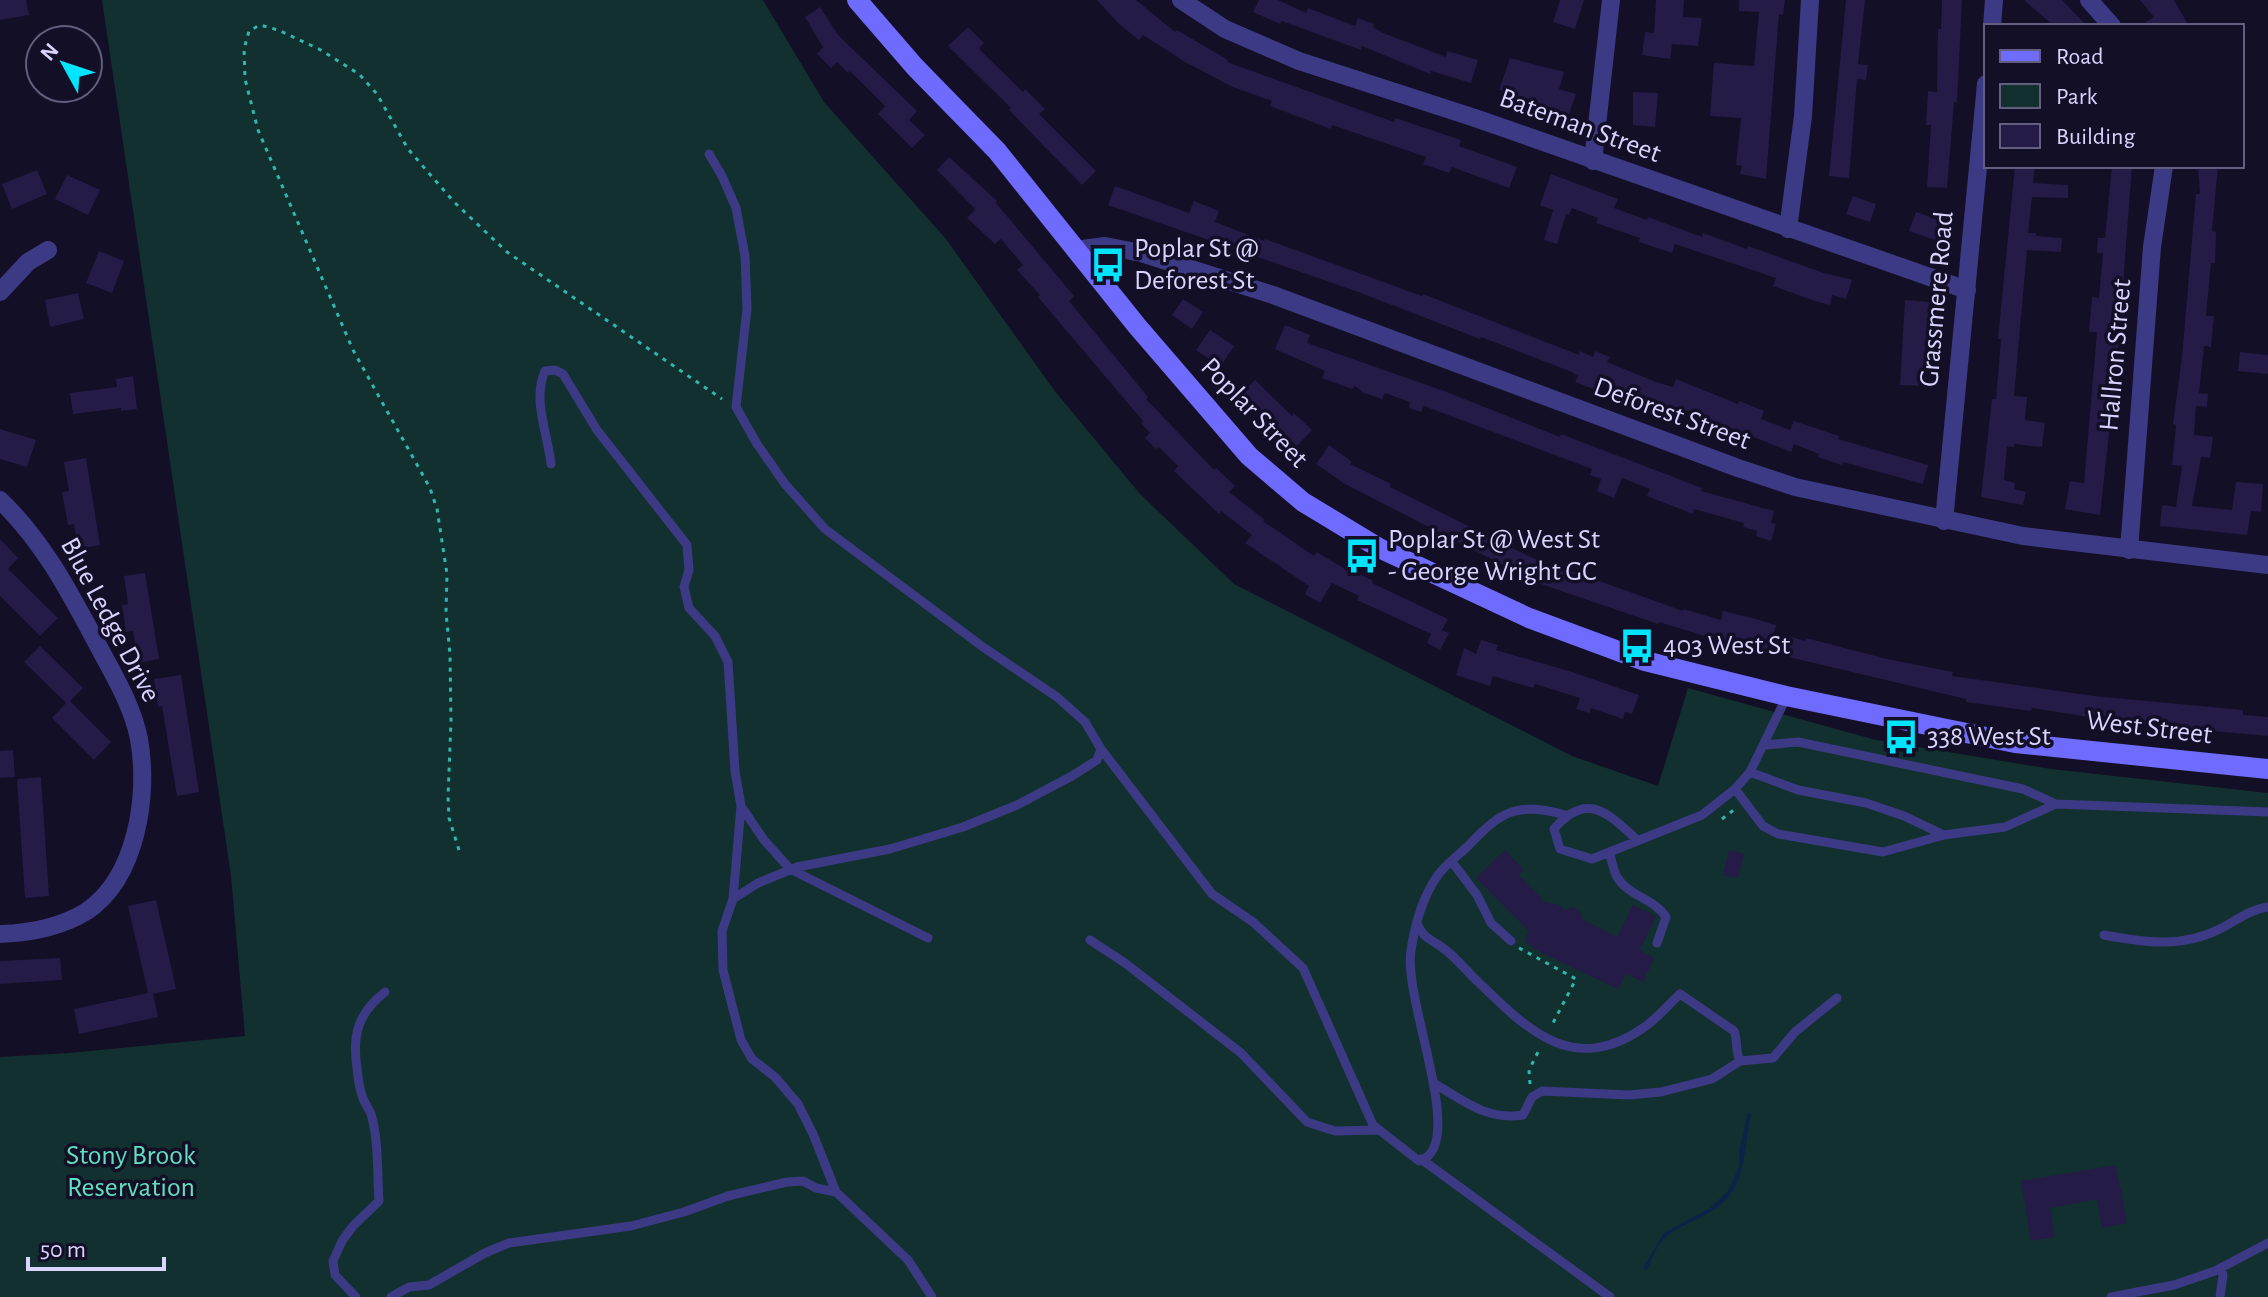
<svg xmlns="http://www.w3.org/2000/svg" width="2268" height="1297" font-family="'Alegreya Sans',sans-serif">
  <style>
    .green { fill: #12302f }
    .water { fill: #0c2248 }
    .building { fill: #241b47 }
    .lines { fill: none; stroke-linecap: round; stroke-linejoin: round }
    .path { stroke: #2fb8b0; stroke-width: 3; stroke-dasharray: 4 6; stroke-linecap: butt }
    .lane { stroke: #3d3a85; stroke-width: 9 }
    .street { stroke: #3d3a85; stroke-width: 18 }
    .secondary { stroke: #6f6bff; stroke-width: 20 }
    .labels { text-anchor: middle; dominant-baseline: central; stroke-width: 7; stroke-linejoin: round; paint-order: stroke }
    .street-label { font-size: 28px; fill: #d9d4ff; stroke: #130f26 }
    .poi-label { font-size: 28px; fill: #d9d4ff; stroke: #130f26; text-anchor: start }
    .park-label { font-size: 28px; fill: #5fe0c0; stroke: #130f26 }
  </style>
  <rect width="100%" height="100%" fill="#130f26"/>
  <path class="green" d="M102,0H763L824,102L946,239L1054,390L1140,494L1234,584L1572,756L1658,786L1688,688L1876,740L2051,769L2268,793V1297H0V1057L69,1053L245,1036L231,876Z"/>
  <path class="water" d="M1748,1112L1751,1114C1746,1136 1745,1169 1735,1187C1717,1220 1683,1218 1661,1242C1654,1251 1652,1261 1647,1270L1643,1268L1664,1233L1710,1208L1728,1191L1739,1167V1152Z"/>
  <path class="building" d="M0,0H26L29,15L0,20Z
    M1097,0H1136L1175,32L1177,30L1228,60L1227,62L1394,122L1395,118L1461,140L1459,146L1517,167L1509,188L1452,167L1449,173L1423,164L1426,157L1332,125L1331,129L1270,106L1272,101L1233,87L1185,62L1143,35L1139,40L1118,23Z
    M1259,0H1278L1306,13L1308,8L1355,26L1358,18L1374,24L1373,27L1383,33L1446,57L1447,51L1478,60L1471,83L1431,71L1430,74L1362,46L1361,50L1282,21L1280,24L1253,12Z
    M1560,0H1584L1575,29L1553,22Z
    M1656,0H1684L1683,17L1702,18L1698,46L1672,44L1670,59L1642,55L1645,32L1654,33Z
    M1739,0H1785L1783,15L1779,14L1766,179L1740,174L1742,166L1736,165L1741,118L1710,116L1714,63L1754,66L1759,12L1739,11Z
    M1846,0H1865L1858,64L1868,65L1866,80L1857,79L1849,178L1829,176Z
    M1942,0H1962L1957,102H1954L1947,188L1927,187L1931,125H1926L1928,91L1937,92L1938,29H1941Z
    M2024,0H2062L2087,26H2054Z
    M2140,0H2174L2189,26H2139L2154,17Z
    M820,7L838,35L917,111L909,120L925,135L912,148L878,114L885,106L850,71L848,73L837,62L831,68L817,54L823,47L805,17Z
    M968,27L984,43L979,49L1023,92L1025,89L1045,109L1039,114L1096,171L1082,185L1009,110L1011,108L948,46Z
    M1510,58L1564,72L1559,89L1576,94L1569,114L1538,107L1539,102L1499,90Z
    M1633,92L1658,93L1655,127L1633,125Z
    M949,157L997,201L996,203L1074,296L1069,301L1148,397L1146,399L1214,470L1216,468L1235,486L1229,492L1265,520L1263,521L1314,556L1317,552L1350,572L1352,570L1373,581L1372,583L1448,619L1442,630L1449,633L1440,650L1427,643L1431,634L1357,600L1359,596L1332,583L1320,603L1305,594L1309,586L1245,543L1252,535L1221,511L1219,514L1174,471L1178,466L1159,447L1156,449L1145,438L1150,433L1141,423L1143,421L1038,297L1040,295L1017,270L1023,265L1001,239L995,244L967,218L975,209L937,170Z
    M2015,166H2035L2033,183L2068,185V198L2032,197L2028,233H2036V236L2062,238L2061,252L2027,250L2014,396L2027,397L2025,420L2045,423L2042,447L2014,444V447L2007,446L2004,480L2015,483L2014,489L2026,492L2023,505L1981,497L1992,399H1996L2001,339H1998Z
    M2112,166H2132L2118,351L2100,515L2065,509L2070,481L2084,483L2097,332H2089L2092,297L2099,298L2103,253H2097L2098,238H2105Z
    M2198,166H2218L2212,231L2216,232L2215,263H2211L2206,316H2214L2211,347L2204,346L2199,393L2208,394L2207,407L2196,406L2194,435L2213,437L2210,458L2201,457L2192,506L2232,510L2236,482L2263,484L2261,512L2251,511L2247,535L2160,526L2162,505L2176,507L2182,466L2172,465L2176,425L2173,424L2182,357L2196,194H2200Z
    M37,170L47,194L12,209L2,184Z
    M1551,174L1618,199L1614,208L1647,220L1648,217L1702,237L1703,233L1747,249L1748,246L1824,273L1852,280L1846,299L1832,295L1830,305L1815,301L1773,286L1776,278L1675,244L1672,253L1639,242L1640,238L1596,223L1598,218L1572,208L1569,215L1566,214L1557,244L1544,240L1553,210L1540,205Z
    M67,175L100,190L88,215L55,199Z
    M1115,186L1189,213L1194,201L1219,211L1215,222L1264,241L1265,239L1422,296L1423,294L1579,355L1580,351L1593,357L1595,351L1610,357L1607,362L1656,382L1673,387L1676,379L1738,404L1739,401L1764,411L1761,419L1790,430L1794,421L1839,436L1838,439L1928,465L1923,484L1843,462L1842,465L1818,457L1819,454L1794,444L1791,452L1678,407L1676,411L1600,380L1596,390L1575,382L1578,376L1572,372L1481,337L1480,339L1361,293L1108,205Z
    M1853,196L1876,204L1870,222L1846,214Z
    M1916,212L1942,221L1935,240L1909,231Z
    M99,251L124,261L112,293L86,283Z
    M78,293L84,319L50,327L45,300Z
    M1183,299L1203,312L1192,329L1172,315Z
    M1905,300L1929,302L1922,386L1900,385Z
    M1285,325L1310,335L1307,343L1444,391L1560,437L1561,434L1702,488L1701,491L1774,511L1771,523L1776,524L1771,541L1756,536L1757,531L1743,527L1744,523L1694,509L1693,514L1647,496L1650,489L1622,478L1614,498L1597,491L1601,479L1590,475L1592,469L1424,406L1421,412L1409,408L1410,402L1385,393L1382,399L1364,393L1355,386L1352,389L1322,378L1325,371L1275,349Z
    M1210,330L1234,346L1220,367L1196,350Z
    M2240,352L2268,355V374L2238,371Z
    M133,376L137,409L121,411V408L73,414L70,393L117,387L116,379Z
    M1255,380L1292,416L1294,413L1312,430L1297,446L1262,412L1259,416L1239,396Z
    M0,429L36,440L27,467L0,459Z
    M1329,445L1352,462L1350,464L1391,484L1390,487L1522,553L1562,571L1563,568L1683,611V609L1721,620L1723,611L1752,618L1776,625L1774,633L1806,641V638L1887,659L1953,672L1952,676L2094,696L2243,710V715L2268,717V736L2132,724L2032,708L2031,711L1966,702V699L1721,641L1659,622L1658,624L1538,583L1345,484L1316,464Z
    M86,458L100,545L78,549L74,524L68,525L62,492L69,491L64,462Z
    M0,539L18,558L8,569L58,618L40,636L0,596Z
    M145,573L159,659L138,663L133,631L126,632L122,605L128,604L124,576Z
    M1481,640L1498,645L1496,650L1572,672L1639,695L1632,714L1625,712L1623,719L1591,708L1590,713L1576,709L1580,698L1535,684L1533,688L1493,676L1490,686L1456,675L1464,648L1476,654Z
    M40,646L83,688L70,701L111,742L94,760L52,718L66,703L24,662Z
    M181,675L199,792L177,796L162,706L158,707L154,679Z
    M13,750L15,777L0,778V751Z
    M41,777L49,896L25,898L17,779Z
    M1505,850L1524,870L1518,875L1545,902L1559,905L1565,910L1572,907L1577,909L1582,914V919L1617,937L1633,905L1656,916L1640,950L1654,958L1643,982L1626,974L1618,989L1540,952L1525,942L1529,931L1476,878Z
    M1729,850L1744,854L1738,878L1723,875Z
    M156,900L176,989L153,994L158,1017L79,1034L74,1009L148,993L128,906Z
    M60,958L62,980L0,984V961Z
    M2116,1165L2127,1223L2102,1228L2097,1199L2050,1208L2055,1237L2031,1241L2021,1181Z"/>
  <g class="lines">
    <path class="path" d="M1722,819L1735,809
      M459,850L449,818L448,797L451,721L450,655L446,612L447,574L437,509L430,488L353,350L258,130L245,79L244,49L249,31L260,25L278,30L319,49L359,74L377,94L408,149L454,202L507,252L722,399
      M1519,948L1576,979L1552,1025
      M1530,1084L1529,1070L1539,1050"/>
    <path class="lane" d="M709,154L722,176L736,208L745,256L747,309L736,407L757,444L785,484L825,529L983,647L1057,697L1085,722L1101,749L1212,894L1253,922L1303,968L1373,1125L1419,1161C1422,1159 1427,1158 1429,1155C1459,1124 1403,996 1411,950C1415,924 1423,896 1438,875C1446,864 1459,855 1469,845C1502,810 1518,802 1565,815
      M551,464C548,434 532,400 545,371L555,370L563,374L597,430L687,545L689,570L684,587L689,608L715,636L728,662L735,771L741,806L733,899
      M1765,745L1798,742L2023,789L2056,804L2268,812
      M1750,772L1798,790L1866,803L1904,816L1944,835
      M1735,789L1763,826L1778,834L1883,852L1944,835L2005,827L2056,804
      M741,806L764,840L790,869L928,938
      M1636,839C1607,812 1586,791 1554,829L1560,849L1592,859L1702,815L1735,789L1750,772L1787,696
      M1609,852C1612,860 1613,870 1617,877C1628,896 1655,899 1666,917L1657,943
      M1452,862L1477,895L1491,923L1511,941
      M1417,923C1425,941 1429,937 1443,948C1454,956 1464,968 1474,978C1525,1027 1571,1078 1643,1028C1657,1019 1668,1005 1680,994L1734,1031C1738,1041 1735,1051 1740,1061
      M2104,935C2146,943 2183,948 2222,928C2237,920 2251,909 2268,907
      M1090,940L1125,963L1241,1053L1307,1122L1335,1131L1379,1130
      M1435,1084C1464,1101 1488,1121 1523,1115L1532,1097L1542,1091L1629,1095L1661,1092L1712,1079L1740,1061L1773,1058L1795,1032L1837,998
      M1421,1159L1610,1297
      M356,1297L335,1275L333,1261L342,1241L353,1226L379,1201C377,1173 379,1141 371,1114C369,1109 365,1104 363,1098C359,1089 358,1077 357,1068C352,1035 358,1013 385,992
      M391,1297L409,1287L429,1285L485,1253L509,1243L631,1226L684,1212L728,1196L787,1182L803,1181L816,1188L836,1192
      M932,1297L908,1260L836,1192L813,1134L798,1104L775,1077L752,1059L741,1040L723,970L722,931L733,899L758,883L797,867L890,849L963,827L1017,805L1072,776L1097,760L1101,749
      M2111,1297L2174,1285L2215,1271L2268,1243
      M2220,1297L2223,1275L2221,1268"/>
    <path class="street" d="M1181,0L1225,29L1299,61L1475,118L1967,290
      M2089,0L2112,26
      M1992,26L1994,0
      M1593,161L1611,0
      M1788,229L1803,116L1810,0
      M1075,250L1105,246L1141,253L1273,295L1738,468L1795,487L2023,536L2268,565
      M0,292L28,262L48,250
      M0,500C45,543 72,597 101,651C116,679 133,708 139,739C149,795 137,877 87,911C60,928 30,933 0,934
      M1944,521L1986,84
      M2129,550L2152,247L2164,166"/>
    <path class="secondary" d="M857,0L915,67L997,151L1137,326L1249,456L1303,502L1379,548L1529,618L1645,661L1786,696L2015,743L2268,769"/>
  </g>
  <defs>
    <g id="bus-bare" transform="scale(2.76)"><path d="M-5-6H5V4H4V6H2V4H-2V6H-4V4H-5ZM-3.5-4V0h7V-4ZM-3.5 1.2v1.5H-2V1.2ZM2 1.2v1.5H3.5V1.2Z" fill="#00e5ff" stroke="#130f26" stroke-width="2.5" paint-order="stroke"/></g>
  </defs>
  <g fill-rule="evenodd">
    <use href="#bus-bare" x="1108" y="265"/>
    <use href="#bus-bare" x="1362" y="556"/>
    <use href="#bus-bare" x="1637" y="646"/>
    <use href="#bus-bare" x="1901" y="737"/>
  </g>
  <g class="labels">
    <g class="street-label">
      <text transform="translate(1580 126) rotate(20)">Bateman Street</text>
      <text transform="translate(1937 299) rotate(-85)">Grassmere Road</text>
      <text transform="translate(2116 355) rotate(-85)">Hallron Street</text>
      <text transform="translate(1254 413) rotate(46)">Poplar Street</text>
      <text transform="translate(1672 414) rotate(20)">Deforest Street</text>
      <text transform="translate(110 620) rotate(62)">Blue Ledge Drive</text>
      <text transform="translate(2149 728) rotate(7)">West Street</text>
    </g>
    <g class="poi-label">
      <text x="1134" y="249">Poplar St @<tspan x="1134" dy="32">Deforest St</tspan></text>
      <text x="1388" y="540">Poplar St @ West St<tspan x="1388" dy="32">- George Wright GC</tspan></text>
      <text x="1663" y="646">403 West St</text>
      <text x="1927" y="737">338 West St</text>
    </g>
    <g class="park-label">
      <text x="131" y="1156">Stony Brook<tspan x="131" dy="32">Reservation</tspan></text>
    </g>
  </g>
  <rect x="1984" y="24" width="260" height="144" fill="#130f26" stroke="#625e7d" stroke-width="2"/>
  <rect x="2000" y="50" width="40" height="12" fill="#6f6bff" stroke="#625e7d" stroke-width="2"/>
  <text x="2056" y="64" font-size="24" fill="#d9d4ff">Road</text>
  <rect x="2000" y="84" width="40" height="24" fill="#12302f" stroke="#625e7d" stroke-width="2"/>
  <text x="2056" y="104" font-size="24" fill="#d9d4ff">Park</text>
  <rect x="2000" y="124" width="40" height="24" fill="#241b47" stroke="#625e7d" stroke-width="2"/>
  <text x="2056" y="144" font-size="24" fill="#d9d4ff">Building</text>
  <g transform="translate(64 64) rotate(310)"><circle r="38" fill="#130f26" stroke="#625e7d" stroke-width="2"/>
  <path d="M0-6L14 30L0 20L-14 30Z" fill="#00e5ff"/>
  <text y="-12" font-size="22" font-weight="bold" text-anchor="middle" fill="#d9d4ff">N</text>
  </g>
  <path d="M28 1257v12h136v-12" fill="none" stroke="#d9d4ff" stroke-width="4"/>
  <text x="40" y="1257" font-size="24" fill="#d9d4ff" stroke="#130f26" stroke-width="6" paint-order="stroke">50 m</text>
</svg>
